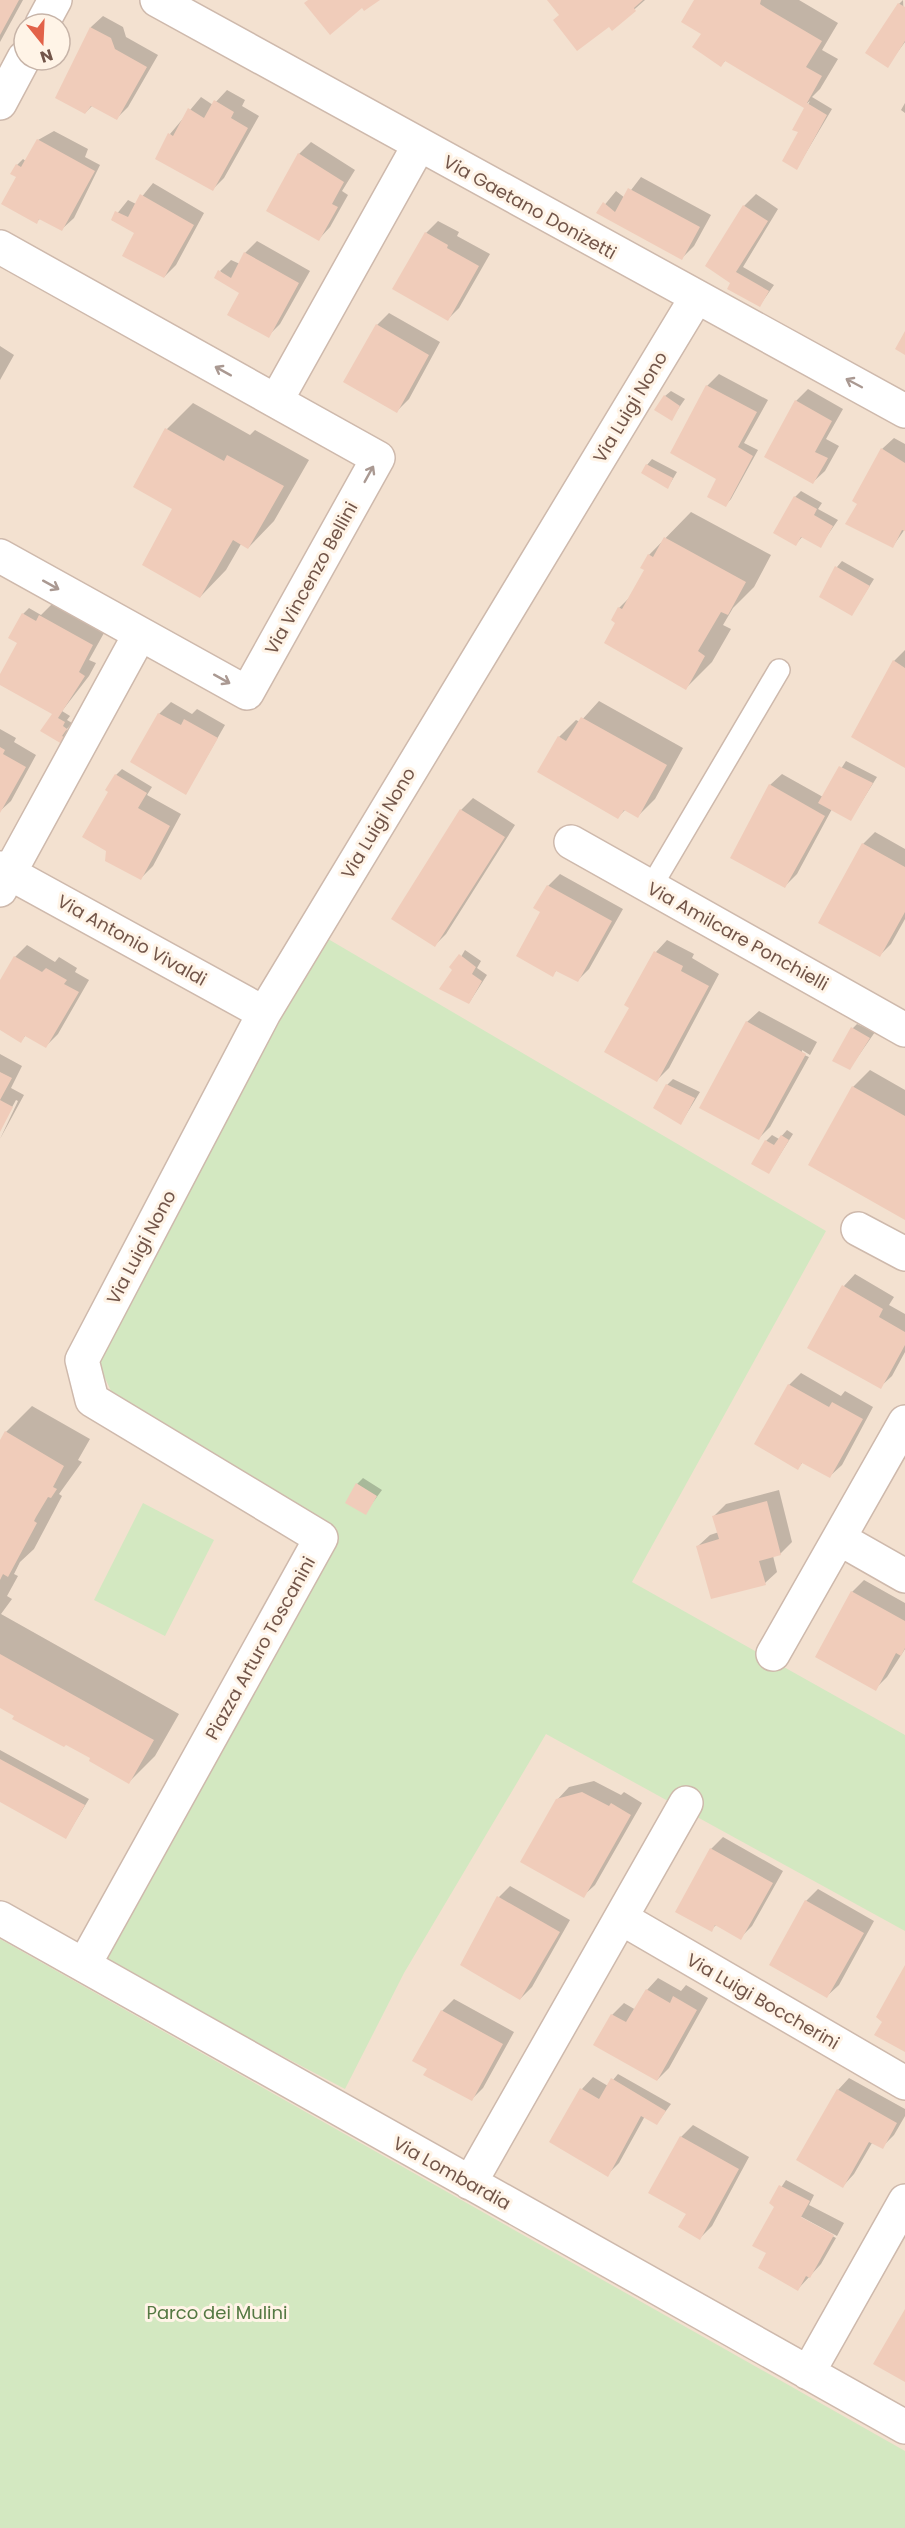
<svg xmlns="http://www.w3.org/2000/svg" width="905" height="2528" font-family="Poppins,sans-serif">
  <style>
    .residential { fill: #f3e1d0; fill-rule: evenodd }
    .green { fill: #d3e8c1 }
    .shadow { fill: #0003 }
    .building { fill: #f0ccba }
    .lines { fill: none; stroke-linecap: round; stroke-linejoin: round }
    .service-casing { stroke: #ceb9ac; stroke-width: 24 }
    .minor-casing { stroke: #ceb9ac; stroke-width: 36 }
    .service { stroke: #fff; stroke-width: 21 }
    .minor { stroke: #fff; stroke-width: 33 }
    .oneway { stroke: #aa9992 }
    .labels { text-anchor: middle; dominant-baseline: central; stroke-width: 6; stroke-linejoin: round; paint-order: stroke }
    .street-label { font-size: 18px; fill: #725549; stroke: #fff4e7 }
    .park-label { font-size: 18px; fill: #547842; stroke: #fff4e7 }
  </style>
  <rect width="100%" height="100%" fill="#fbf0e1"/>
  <path class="residential" d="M0,0H905V2460L0,1953ZM24,24H60V60H24Z"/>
  <path class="green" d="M323,936L826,1231L632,1582L905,1735V1931L546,1734L404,1973L345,2089L98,1959L337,1529L111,1391L98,1363Z
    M143,1503L214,1540L165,1636L94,1600Z
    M0,1939L905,2451V2528H0Z"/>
  <path class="shadow" d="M0,0H23L0,42Z
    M549,0H645L612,29L609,24L561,15Z
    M696,0H799L838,23L822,50L838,59L820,89L812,97L832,109L797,168L800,132L794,129L810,101L804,106L726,60L721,65L703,33Z
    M903,0L905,42L887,66L899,4Z
    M103,16L123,27L126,37L158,55L128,107L116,119L93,105L85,113L91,27Z
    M227,90L245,100L242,106L259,116L224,178L212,190L170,134L201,97L213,105Z
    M905,103V113L901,110Z
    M54,131L88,149L85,157L100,165L74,218L62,229L41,218L36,222L17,177V165L23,159L27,162L38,140Z
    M311,142L355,170L342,191L348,195L330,227L319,239L299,154Z
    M641,177L711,215L694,246L682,258L598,213L616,191L625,198Z
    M153,183L204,213L176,265L164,277L136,232L112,220L128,200L136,204Z
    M756,194L778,209L743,267L774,285L760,305L735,275L744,206Z
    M438,221L459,232L457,236L490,254L459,308L448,319L426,233Z
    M257,241L310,271L280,324L268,336L241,293L220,271L231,260L240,264L245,253Z
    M389,313L440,342L409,399L397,411L377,325Z
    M0,346L14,355L0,380Z
    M719,374L768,400L744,443L758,450L731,499L726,505L707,386Z
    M808,389L843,409L826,439L839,446L825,471L813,482L796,401Z
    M671,391L685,399L671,419L665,396Z
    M193,403L250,435L255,430L309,460L274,521L248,548L241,544L226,570L200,597L174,509L167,429Z
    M894,438L905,444V529L893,546L859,503L882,449Z
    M652,459L677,472L668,487L647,465Z
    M801,491L822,503L818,509L838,520L820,546L803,536L796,544L795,497Z
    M691,512L771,555L754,587L733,608L723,625L731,629L712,662L686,688L617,622L619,608L631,596L646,569L649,555Z
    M842,561L874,579L852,614L837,567Z
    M52,604L104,633L89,660L96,663L89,676L62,711L70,716L67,720L72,723L66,730L69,731L67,736L61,742L54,714L0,683V677L19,643L23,614L29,608L41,615Z
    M905,650V766L894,661Z
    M599,701L683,748L655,799L638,816L626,809L618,817L559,737L576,720L580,722Z
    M171,702L192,714L197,709L225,725L186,793L159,714Z
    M0,729L16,738L14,742L36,755L11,801L0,811Z
    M846,761L877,777L851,819L832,809L797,874L785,886L770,785L782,774L823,797Z
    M122,769L152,787L147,795L181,814L153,866L141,878L109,793L116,775Z
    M473,798L515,825L446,934L435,945L393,919L461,810Z
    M875,832L905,849V919L891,944L879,956L863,844Z
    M560,874L623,909L589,969L578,980L557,970L552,975L542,912L548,886Z
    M667,940L694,954L692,958L719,974L669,1068L657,1080L631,1007L656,952Z
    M27,945L55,962L59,957L77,968L75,972L89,980L58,1034L46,1046L26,1035L21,1041L0,1029V983L15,957Z
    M465,950L481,961L477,968L487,975L469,1003L454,969Z
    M759,1011L817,1042L810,1055L802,1050V1054L809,1057L770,1127L758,1139L747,1022Z
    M857,1024L875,1032L850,1068L852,1029Z
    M0,1054L22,1066L11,1088L24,1095L0,1139L18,1101L16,1100L0,1129Z
    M870,1070L905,1090V1218L853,1087Z
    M673,1079L700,1092L681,1123L667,1085Z
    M787,1130L793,1134L769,1172L766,1141L772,1135L779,1139Z
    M855,1274L894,1297L889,1305L905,1314V1352L892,1376L880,1387L844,1286Z
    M801,1373L841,1396L845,1391L873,1407L842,1465L830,1476L803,1462L798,1468L789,1385Z
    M32,1406L90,1439L78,1460L82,1462L59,1494L62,1496L34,1549L20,1562L14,1574L18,1576L7,1596L12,1599L1,1614L179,1714L155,1756L129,1782L92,1757L0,1706V1443L6,1432Z
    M363,1478L382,1490L365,1513L357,1484Z
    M779,1490L792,1542L780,1554L773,1556L777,1572L765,1583L698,1546L710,1535L719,1532L714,1516L726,1504Z
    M864,1580L905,1603V1649L887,1677L875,1689L852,1592Z
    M0,1750L89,1799L66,1837L0,1800Z
    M594,1781L621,1795L624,1792L642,1803L595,1885L583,1896L557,1800L569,1787Z
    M723,1837L783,1871L752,1926L740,1938L717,1924L711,1930V1849Z
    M510,1886L570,1920L532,1987L520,1999L499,1897Z
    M818,1889L874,1921L839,1985L827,1996L806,1901Z
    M658,1978L681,1991L686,1985L708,1998L669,2068L657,2080L612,2015L624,2003L636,2010L647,1990Z
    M454,1999L514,2032L483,2088L472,2099L429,2069L442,2011Z
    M618,2074L671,2104L657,2123L645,2116L619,2163L607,2175L582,2089L593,2077L608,2086Z
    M849,2078L905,2109V2116L894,2135L882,2147L872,2143L854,2174L843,2186L838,2090Z
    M693,2125L749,2157L712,2226L700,2238L688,2213L681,2137Z
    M786,2180L814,2195L809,2205L844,2223L837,2236L800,2216V2219L836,2238L821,2264L798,2289L769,2252L776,2206L771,2203Z"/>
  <path class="building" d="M0,0H19L0,35Z
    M308,0H380L364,11L362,8L330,35L304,3Z
    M547,0H643L634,8L636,11L612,31L609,27L577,51L553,20L559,15Z
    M694,0H761L760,4L766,8L822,41L806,67L822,76L807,103L827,115L797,170L782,161L798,132L792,130L804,108L725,61L721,67L692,47L701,34L681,22Z
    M898,3L905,7V41L888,68L865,53Z
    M90,27L111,38L115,49L147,67L117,120L91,106L85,114L55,98Z
    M214,100L234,112L231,118L248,128L213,191L155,159L168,133L173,136L188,108L204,118Z
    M37,139L95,171L62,231L39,219L37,224L1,204L16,177L10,174L16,164L21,167Z
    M298,153L344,182L332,204L338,207L319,241L266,211Z
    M628,188L700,227L682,260L596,213L603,202L615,212Z
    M140,194L194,225L164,278L122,256L134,233L111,220L115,211L128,217Z
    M743,205L768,221L736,272L769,291L760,307L727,289L730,283L705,266Z
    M425,232L448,245L447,248L479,266L448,321L392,289Z
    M244,252L299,283L269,338L227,315L239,293L214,278L218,270L231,278Z
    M376,324L429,355L397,413L343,382Z
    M905,331V355L895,349Z
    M706,385L757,412L738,447L753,456L726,507L707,497L716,479L670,453Z
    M664,395L680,406L672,421L654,410Z
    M795,400L832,421L815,452L828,458L813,484L764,457Z
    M165,428L224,461L227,455L284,486L248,549L233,540L200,598L142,565L172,509L133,487Z
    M881,448L905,463V531L902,530L893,548L845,524L857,504L852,501Z
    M646,464L673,478L668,489L641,473Z
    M794,496L817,509L814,515L833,526L821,548L801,537L796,546L773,533Z
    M664,537L746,582L728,615L721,612L698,651L705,656L686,690L604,643L615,623L611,620L618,607L622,609L644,570L640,568L648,554L653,557Z
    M835,566L870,586L852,616L819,597Z
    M22,613L36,621L39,615L93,645L79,672L85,676L58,718L65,722L63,726L67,729L62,736L64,737L62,744L40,731L52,714L0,685V674L17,643L8,638Z
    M893,660L905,668V768L851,737Z
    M158,713L181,725L184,719L218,738L186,795L130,762Z
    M581,717L667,765L638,818L624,810L618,819L537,772L558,736L566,741Z
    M0,747L5,750L3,754L26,767L0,813Z
    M839,766L873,783L851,821L818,803Z
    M115,774L147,793L138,808L170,826L141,880L105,861L106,851L82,837L108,792L105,790Z
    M769,784L825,816L785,888L730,858Z
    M460,809L505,837L435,947L391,919Z
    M862,843L905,867V912L880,957L818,923Z
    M547,885L612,921L578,982L556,971L553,977L516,956L540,912L533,908Z
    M654,951L683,966L681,971L709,986L657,1082L604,1052L629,1008L624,1005Z
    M459,954L476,967L472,974L482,981L469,1004L439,989L452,970L449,967Z
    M14,956L42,972L46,968L67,980L64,984L79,992L46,1048L25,1036L21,1043L0,1030V980Z
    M746,1021L806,1054L759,1140L699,1108Z
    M851,1027L870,1038L850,1070L832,1061Z
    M0,1072L12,1078L0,1100L13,1107L0,1132Z
    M666,1084L695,1098L681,1125L653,1108Z
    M852,1086L905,1116V1220L808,1165Z
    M781,1135L789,1140L769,1174L751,1164L765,1140L774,1145Z
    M842,1285L883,1309L879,1317L905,1332V1345L881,1389L807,1348Z
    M788,1384L829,1407L832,1402L863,1419L830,1478L802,1463L798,1470L754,1444Z
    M5,1431L64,1466L53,1487L57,1489L51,1498L48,1497L36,1517L34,1521L37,1523L8,1577L3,1574L0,1580V1440Z
    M356,1483L377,1496L366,1515L345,1503Z
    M767,1501L781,1555L759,1561L766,1585L711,1599L696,1546L719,1539L712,1516Z
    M851,1591L905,1621V1648L901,1656L896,1653L876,1691L815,1657Z
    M0,1654L154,1740L129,1784L89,1761L90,1758L66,1745L64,1747L12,1719L14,1716L0,1708Z
    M0,1759L85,1805L66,1839L0,1802Z
    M582,1792L609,1806L611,1803L631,1815L584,1898L520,1862L556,1799Z
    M710,1848L773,1883L741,1940L715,1925L712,1932L675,1912Z
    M497,1896L560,1932L520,2000L460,1965Z
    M805,1900L864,1933L827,1998L769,1965Z
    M905,1965V2052L874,2035L882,2022L876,2017Z
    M646,1989L670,2003L673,1996L697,2010L657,2081L593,2045L611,2014L626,2022Z
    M441,2010L503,2044L472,2101L423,2075L427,2069L412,2061Z
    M611,2078L666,2111L657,2125L641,2116L608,2177L549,2142L580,2088L599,2099Z
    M837,2089L897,2123L883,2149L869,2142L843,2188L796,2160Z
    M680,2136L739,2169L700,2240L678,2227L686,2214L648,2193Z
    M779,2185L810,2201L801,2217L834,2235L810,2278L806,2276L798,2291L758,2268L766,2253L752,2246L774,2207L769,2203Z
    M905,2309V2382L873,2364Z"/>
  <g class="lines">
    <g class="service-casing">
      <path id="service" d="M651,887L779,670"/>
    </g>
    <g class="minor-casing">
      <path id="minor" d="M157,0L905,411
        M42,24L55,0
        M0,103L24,58
        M0,247L378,458L247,693L0,556
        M276,401L419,145
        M571,842L905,1030
        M0,868L264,1013
        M0,890L140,634
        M858,1229L905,1254
        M840,1539L905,1576
        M773,1654L905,1422
        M0,1918L905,2427
        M621,1918L905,2083
        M84,1965L321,1538L92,1400L82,1360L264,1013L696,298
        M470,2183L686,1803
        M808,2373L905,2201"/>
    </g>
    <use href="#service" class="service"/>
    <use href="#minor" class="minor"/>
  </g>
  <defs><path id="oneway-shaft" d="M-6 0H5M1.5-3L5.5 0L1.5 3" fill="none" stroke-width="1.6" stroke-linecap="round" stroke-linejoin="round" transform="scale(1.5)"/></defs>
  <g class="oneway">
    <use href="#oneway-shaft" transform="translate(223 371) rotate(-151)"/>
    <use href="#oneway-shaft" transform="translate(854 383) rotate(-152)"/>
    <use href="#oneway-shaft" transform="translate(369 474) rotate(-61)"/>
    <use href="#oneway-shaft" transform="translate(51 585) rotate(29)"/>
    <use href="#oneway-shaft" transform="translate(222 679) rotate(29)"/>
  </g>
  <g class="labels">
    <g class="street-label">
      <text transform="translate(530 207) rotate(29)">Via Gaetano Donizetti</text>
      <text transform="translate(630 407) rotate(-59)">Via Luigi Nono</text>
      <text transform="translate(311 578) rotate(-61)">Via Vincenzo Bellini</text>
      <text transform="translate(378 823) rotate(-59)">Via Luigi Nono</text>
      <text transform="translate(738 936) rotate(29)">Via Amilcare Ponchielli</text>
      <text transform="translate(132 940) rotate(29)">Via Antonio Vivaldi</text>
      <text transform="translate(141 1247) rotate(-62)">Via Luigi Nono</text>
      <text transform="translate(260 1648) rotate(-61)">Piazza Arturo Toscanini</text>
      <text transform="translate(763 2001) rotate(30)">Via Luigi Boccherini</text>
      <text transform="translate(452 2173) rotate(29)">Via Lombardia</text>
    </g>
    <g class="park-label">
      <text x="217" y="2312">Parco dei Mulini</text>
    </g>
  </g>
  <g transform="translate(42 42) rotate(162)"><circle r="28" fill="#fff4e7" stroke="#c7b4a8" stroke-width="1.5"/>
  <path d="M0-4.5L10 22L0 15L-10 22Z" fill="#e26249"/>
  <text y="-9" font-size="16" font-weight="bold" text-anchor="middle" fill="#725549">N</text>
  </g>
</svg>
